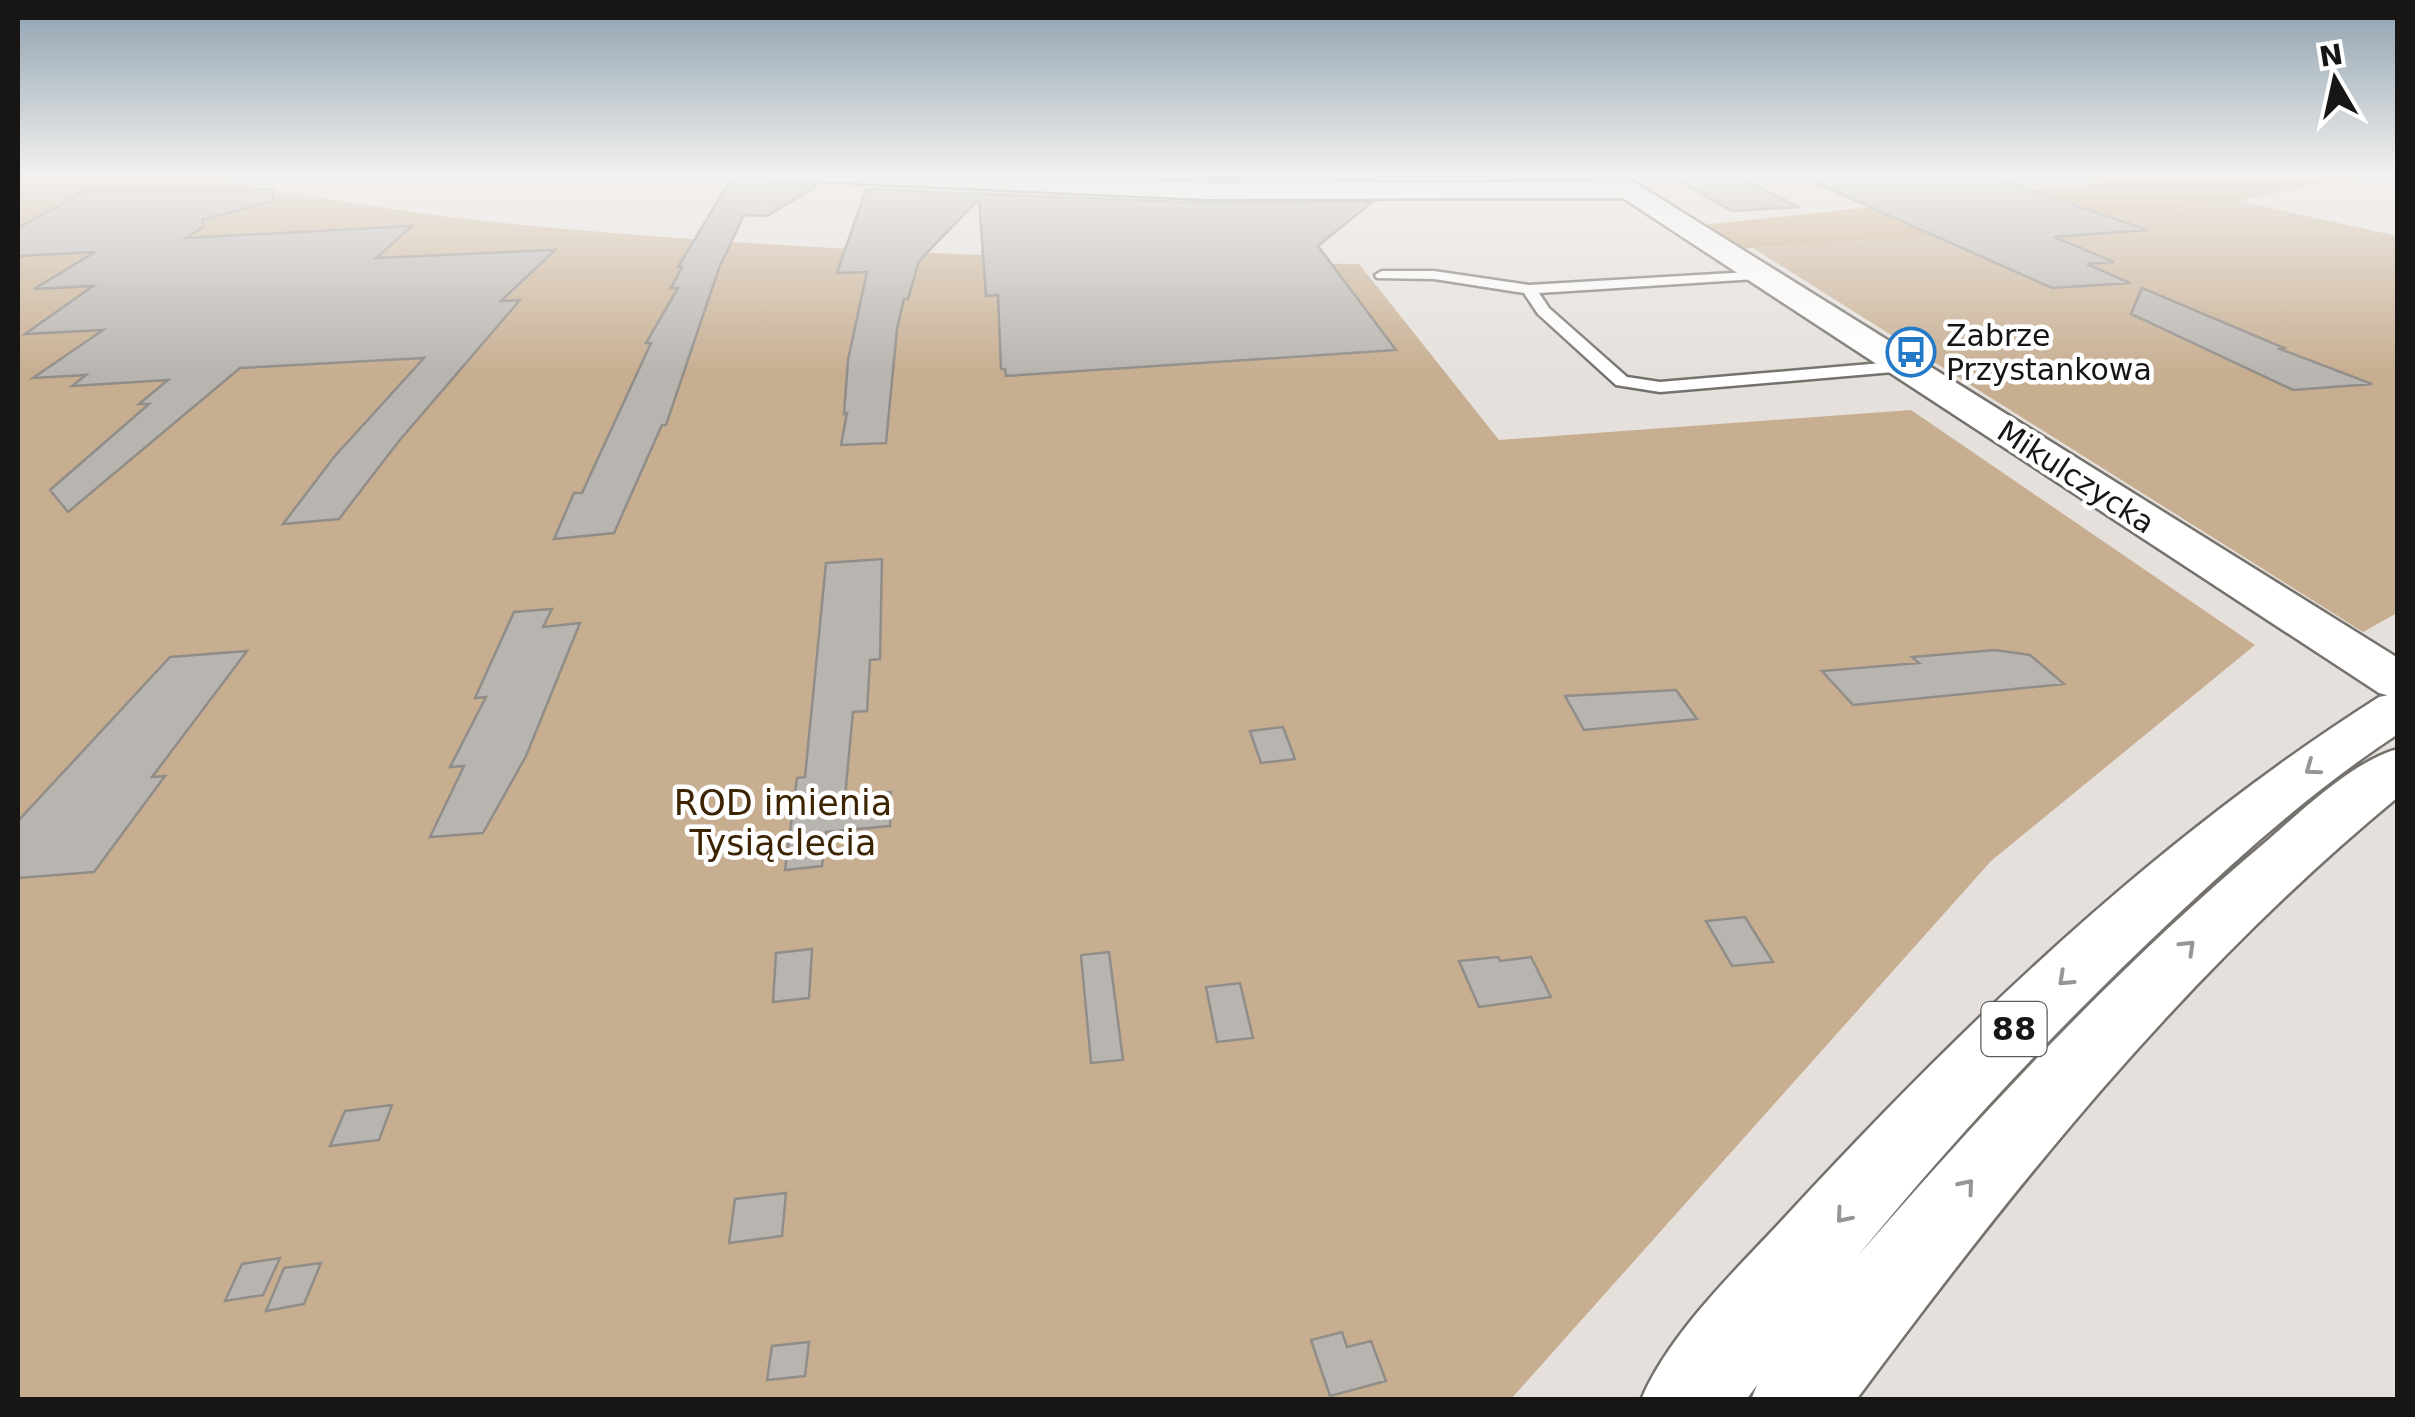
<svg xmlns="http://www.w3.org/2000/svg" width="2415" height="1417" font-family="'DejaVu Sans',sans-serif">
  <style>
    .green { fill: #c7ae91 }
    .forest { fill: #c7a379 }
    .building { fill: #b8b4af; stroke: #918d88; stroke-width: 2.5 }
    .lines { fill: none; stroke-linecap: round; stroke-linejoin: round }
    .lane-casing { stroke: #75716c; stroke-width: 5 }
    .secondary-casing { stroke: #75716c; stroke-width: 5 }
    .primary-casing { stroke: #75716c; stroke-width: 5 }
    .lane { fill: #fff; fill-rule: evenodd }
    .secondary { fill: #fff; fill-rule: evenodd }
    .primary { fill: #fff; fill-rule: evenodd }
    .oneway { stroke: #979695 }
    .labels { text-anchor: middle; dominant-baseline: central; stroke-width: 9; stroke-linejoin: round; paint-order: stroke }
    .far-poi-label { font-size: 30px; fill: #181614; stroke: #fff; text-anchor: start }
    .far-street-label { font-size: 30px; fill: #181614; stroke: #fff }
    .shield { fill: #fff; stroke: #5d5c5a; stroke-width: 2.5 }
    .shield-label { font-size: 32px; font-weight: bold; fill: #181614 }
    .park-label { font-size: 35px; fill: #3e2502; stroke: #fff }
  </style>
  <rect width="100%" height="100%" fill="#e5e0db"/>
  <path class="green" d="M18,174C67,174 120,168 169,175C294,192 417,216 543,227C815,252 1087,261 1359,264L1499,440L1911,410L2255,645L1991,861L1511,1399H18Z
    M2239,201L2397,236V613L2363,632L1753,248L1967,233Z"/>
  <path class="forest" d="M2183,174H2368L2239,201L1967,233L1737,249L1702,225Z"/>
  <path class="building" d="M734,174H763L761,179L818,185L767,216L744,215L719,268L666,425H662L614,533L554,539L574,493H582L651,343H646L678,288H671L682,267H678Z
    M1092,174H1380L1376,179H1207Z
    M1666,174H1735L1798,207L1732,211Z
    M1796,174H1984L2147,230L2054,237L2114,262L2087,264L2130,283L2052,288Z
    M272,189L274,201L202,220L203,227L186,238L412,226L376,258L555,250L501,301L520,300L399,441L339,519L283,524L334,457L424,358L240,368L68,512L50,490L149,404H139L168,380L72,386L86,375L33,378L103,330L25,334L93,286L34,289L95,252L18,256V228L85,191Z
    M866,189L1207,203L1372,202L1318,246L1396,350L1006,376L1005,369H1001L998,295L986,296L979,199L919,261L908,299H904L897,329L886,443L841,445L847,413L844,414L848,360L867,272L837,273Z
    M2142,288L2284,348L2280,349L2372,384L2293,390L2131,314Z
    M882,559L880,659L870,660L867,711L853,712L845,797L891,792L890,826L826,832L822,866L785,870L797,778L805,777L826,563Z
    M552,609L543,627L580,623L526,756L483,833L430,837L464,766L450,767L486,697L475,698L514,612Z
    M1995,650L2030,655L2064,684L1853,705L1822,671L1919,663L1912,657Z
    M247,651L152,777L165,776L94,872L18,878V821L170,657Z
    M1676,690L1697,719L1584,730L1565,696Z
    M1283,727L1295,759L1261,763L1250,731Z
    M1745,917L1773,962L1732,966L1706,921Z
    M812,949L809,998L773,1002L776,953Z
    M1109,952L1123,1060L1091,1063L1081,955Z
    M1498,957L1500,961L1531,957L1551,997L1479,1007L1459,961Z
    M1240,983L1253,1038L1217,1042L1206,987Z
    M392,1105L379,1140L330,1146L345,1111Z
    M786,1193L782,1236L729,1243L735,1199Z
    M280,1258L263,1295L225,1301L242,1264Z
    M321,1263L304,1304L266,1311L284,1268Z
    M1342,1332L1347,1347L1371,1341L1386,1381L1330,1396L1311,1340Z
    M809,1342L805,1376L767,1380L772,1346Z"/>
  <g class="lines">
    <g class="lane-casing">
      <path id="lane" d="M1382,271H1434L1529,285L1766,271L1773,275L1771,278L1539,293L1549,308L1627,377L1660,382L1905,361L1913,366L1905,371L1660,392L1616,385L1538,314L1524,293L1434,279L1377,278L1375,275Z"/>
    </g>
    <g class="secondary-casing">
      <path id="secondary" d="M804,174H998L1207,183L1599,182L1591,174H1621L2398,658V698L2379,693L1623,198L1207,199L816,181Z"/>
    </g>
    <g class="primary-casing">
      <path id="primary" d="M2398,693V734C2317,787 2244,852 2174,918C2061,1024 1955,1137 1857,1257C1985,1109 2118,966 2268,840C2302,810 2355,760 2398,749V797C2187,971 2018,1181 1856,1400H1751L1757,1385L1746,1400H1641C1669,1333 1737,1269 1786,1216C1963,1024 2157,838 2379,697Z"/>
    </g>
    <use href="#lane" class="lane"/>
    <use href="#secondary" class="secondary"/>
    <use href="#primary" class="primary"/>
  </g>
  <defs><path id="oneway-chevron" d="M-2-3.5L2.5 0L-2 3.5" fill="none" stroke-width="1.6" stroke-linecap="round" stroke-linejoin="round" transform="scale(2.5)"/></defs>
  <g class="oneway">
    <use href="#oneway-chevron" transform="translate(2312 768) rotate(144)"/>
    <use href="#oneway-chevron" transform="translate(2188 947) rotate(-44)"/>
    <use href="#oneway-chevron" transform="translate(2065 979) rotate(137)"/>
    <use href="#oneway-chevron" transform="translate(1967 1186) rotate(-50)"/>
    <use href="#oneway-chevron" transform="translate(1843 1216) rotate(130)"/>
  </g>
  <linearGradient id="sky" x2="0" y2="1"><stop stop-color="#8da0af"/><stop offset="0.47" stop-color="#f3f1ef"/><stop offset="1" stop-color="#f3f1ef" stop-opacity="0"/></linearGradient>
  <rect width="2415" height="373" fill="url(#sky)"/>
  <defs>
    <g id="bus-ring" transform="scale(2.5)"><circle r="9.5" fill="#fff" stroke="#257ac8" stroke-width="1.5"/><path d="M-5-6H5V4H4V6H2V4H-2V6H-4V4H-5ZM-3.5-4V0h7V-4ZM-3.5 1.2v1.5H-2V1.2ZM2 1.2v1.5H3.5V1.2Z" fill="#257ac8"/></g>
  </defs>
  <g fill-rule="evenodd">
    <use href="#bus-ring" x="1911" y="352"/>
  </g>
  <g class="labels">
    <g class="far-poi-label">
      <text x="1946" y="335">Zabrze<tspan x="1946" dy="34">Przystankowa</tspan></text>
    </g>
    <g class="far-street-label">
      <text transform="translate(2076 477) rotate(33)">Mikulczycka</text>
    </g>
    <rect class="shield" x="1981.5" y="1002" width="65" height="54" rx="8"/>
    <g class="shield-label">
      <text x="2014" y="1029">88</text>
    </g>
    <g class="park-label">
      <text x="783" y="803">ROD imienia<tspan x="783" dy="40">Tysiąclecia</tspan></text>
    </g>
  </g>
  <rect width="2415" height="1417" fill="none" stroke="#181614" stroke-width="40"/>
  <g transform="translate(2335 80) rotate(351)" stroke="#ffffff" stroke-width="8" paint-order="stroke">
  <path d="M0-8L18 38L0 25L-18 38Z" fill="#181614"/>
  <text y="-15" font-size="28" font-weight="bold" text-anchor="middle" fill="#181614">N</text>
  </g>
</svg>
